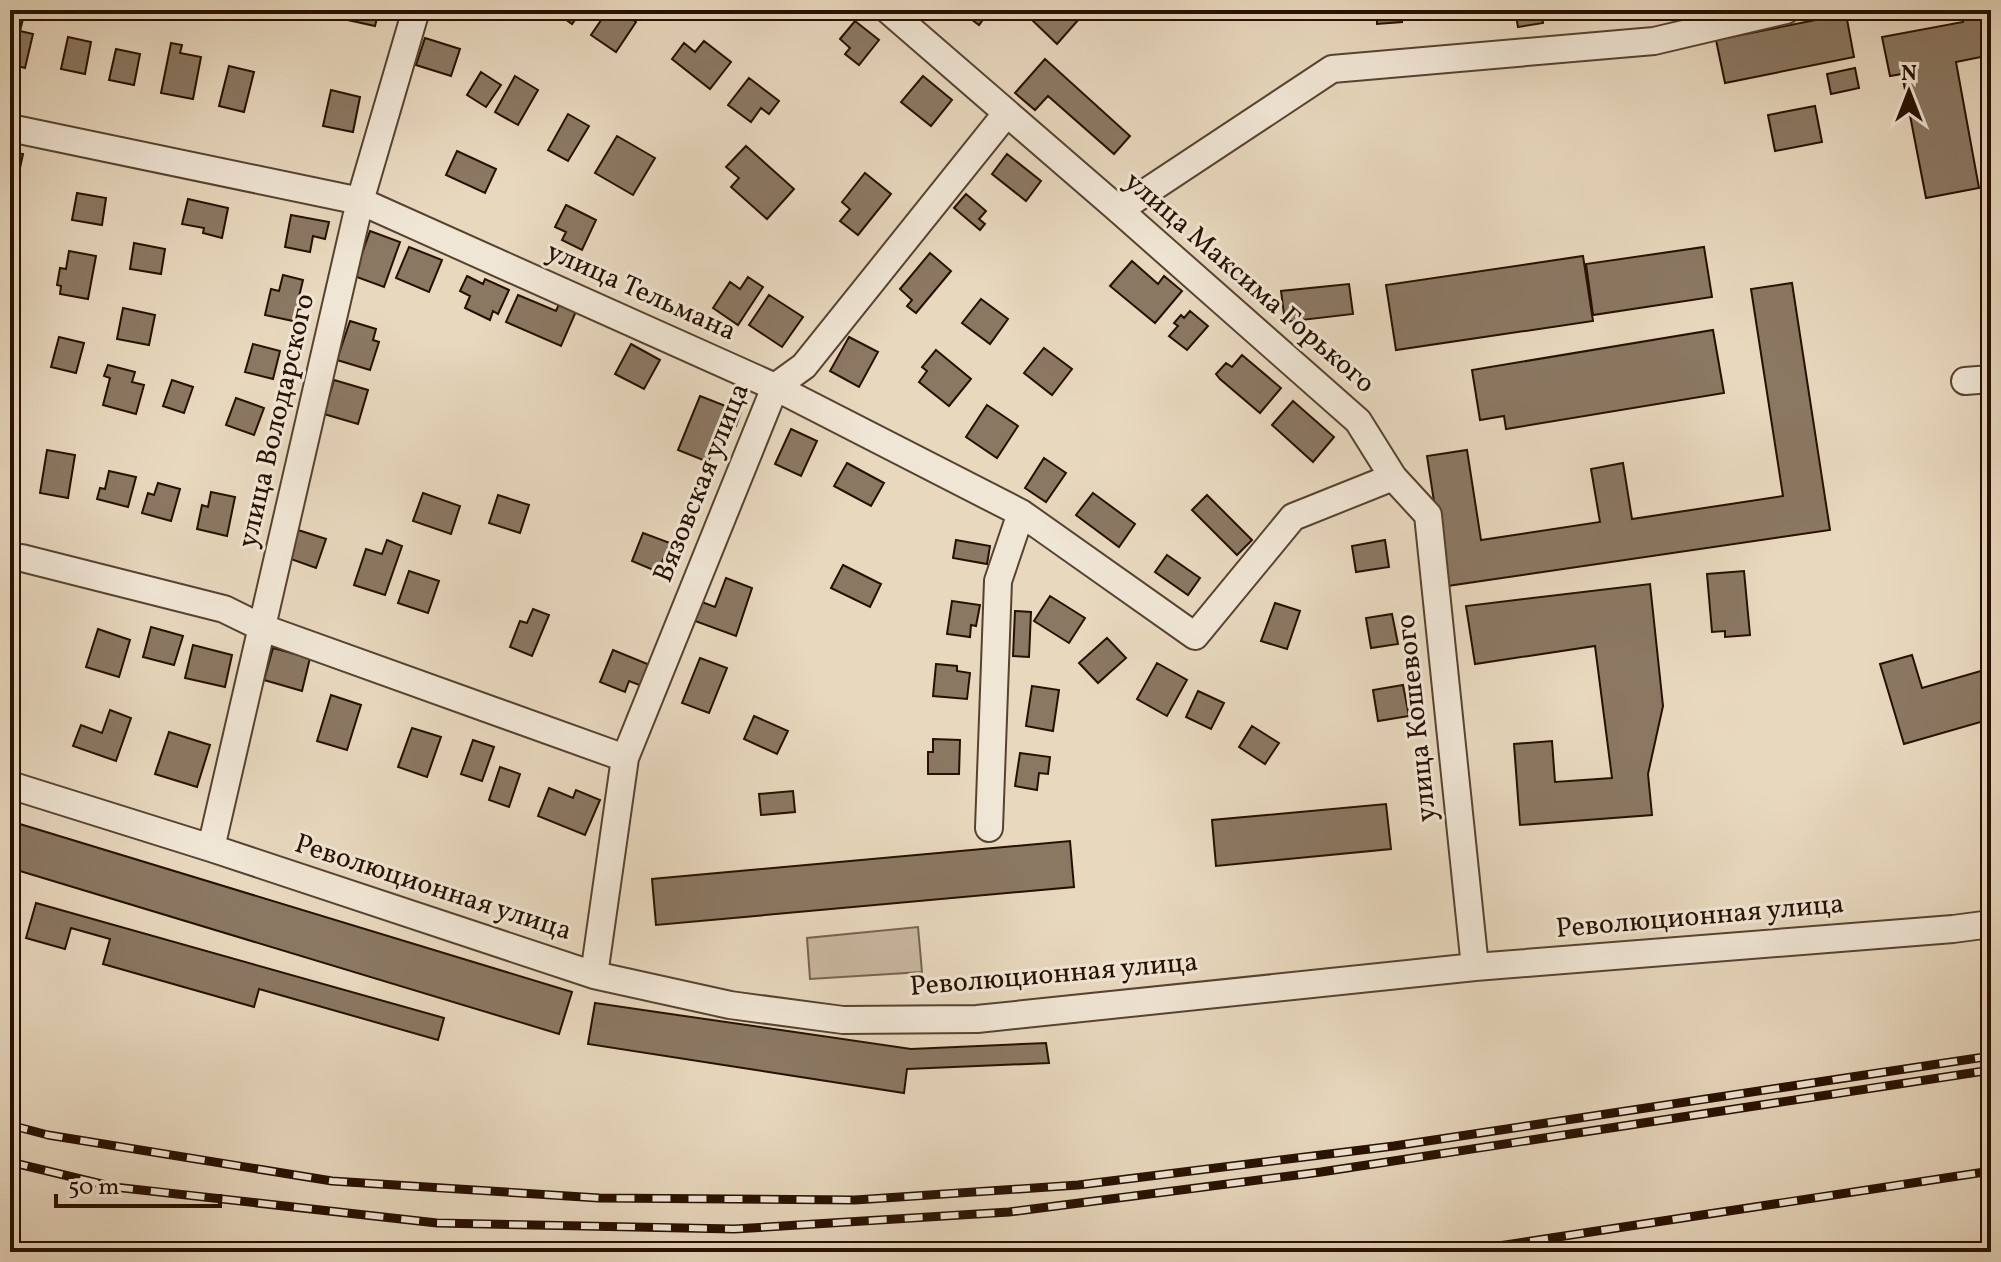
<svg xmlns="http://www.w3.org/2000/svg" width="2001" height="1262" font-family="Vollkorn,serif">
  <style>
    .green { fill: #c7b69e; stroke: #77634f; stroke-width: 2 }
    .building { fill: #8b7863; stroke: #271000; stroke-width: 2 }
    .lines { fill: none; stroke-linecap: round; stroke-linejoin: round }
    .minor-casing { stroke: #574230; stroke-width: 30 }
    .minor { stroke: #f0e6d5; stroke-width: 26 }
    .rail-casing { stroke: #271000; stroke-width: 9 }
    .rail { stroke: #f0e6d5; stroke-width: 6; stroke-dasharray: 18; stroke-linecap: butt }
    .labels { text-anchor: middle; dominant-baseline: central; stroke-width: 6; stroke-linejoin: round; paint-order: stroke }
    .street-label { font-size: 28px; fill: #271000; stroke: #f0e6d5 }
  </style>
  <rect width="100%" height="100%" fill="#e8d8be"/>
  <filter id="stains"><feTurbulence type="fractalNoise" baseFrequency=".0025" numOctaves="4"/><feColorMatrix values="0 0 0 0 .2 0 0 0 0 .09 0 0 0 0 .02 0 0 0 .5 -.17"/></filter>
  <radialGradient id="worn" r=".72"><stop offset=".6" stop-color="#630" stop-opacity="0"/><stop offset="1" stop-color="#630" stop-opacity=".3"/></radialGradient>
  <path class="green" d="M918,927L922,972L810,979L807,938Z"/>
  <path class="building" d="M345,10H379L375,26L343,19Z
    M553,10H582L572,24Z
    M608,10H618L636,22L616,52L591,35Z
    M959,10H990L979,25Z
    M1041,10H1069L1079,19L1057,44L1032,20Z
    M1377,10H1421L1422,14L1402,15V22L1377,24Z
    M1515,10H1541L1543,23L1518,27Z
    M1961,10H1991V55L1956,62L1979,188L1926,198L1902,74L1890,76L1882,37L1963,22Z
    M1846,14L1854,57L1725,83L1716,40Z
    M10,16L23,19L20,31L33,34L25,68L10,64Z
    M855,21L879,40L859,65L845,54L850,48L840,39Z
    M68,37L91,42L85,74L61,69Z
    M425,38L460,49L451,76L416,65Z
    M704,41L731,62L710,89L672,59L684,43L695,52Z
    M171,43L182,45L180,53L201,57L193,99L161,93Z
    M116,49L140,54L134,85L109,80Z
    M1045,59L1130,136L1114,154L1048,96L1035,110L1015,93Z
    M229,66L254,72L244,112L219,106Z
    M1855,68L1859,88L1831,94L1827,74Z
    M481,72L501,85L486,107L467,95Z
    M515,76L538,90L518,125L495,112Z
    M923,76L952,100L931,126L901,102Z
    M749,78L779,101L769,114L761,108L751,122L728,105Z
    M331,90L360,97L353,132L323,126Z
    M1815,106L1822,142L1775,151L1768,115Z
    M568,114L589,126L568,161L548,150Z
    M617,136L655,158L633,195L595,173Z
    M746,146L794,189L767,219L731,187L739,178L726,167Z
    M457,151L496,169L485,193L446,175Z
    M10,152L23,154L17,182L10,181Z
    M1007,154L1041,181L1026,201L992,174Z
    M865,173L891,194L858,235L840,221L850,209L842,202Z
    M77,193L106,198L102,225L72,220Z
    M966,194L986,211L979,219L985,224L980,230L954,208Z
    M188,199L228,208L222,238L203,233L204,228L182,224Z
    M566,205L596,220L582,250L562,240L566,232L555,227Z
    M291,215L329,222L325,239L313,236L310,252L285,247Z
    M370,231L400,242L384,287L354,276Z
    M134,243L165,249L161,274L130,269Z
    M409,247L442,260L429,292L396,278Z
    M1704,247L1712,297L1593,315L1586,264Z
    M10,249L19,251L12,284H10Z
    M69,251L96,256L88,299L60,294L61,286L57,285L60,268L66,269Z
    M930,253L951,271L916,313L907,306L912,300L900,289Z
    M1583,256L1593,321L1396,350L1386,285Z
    M1132,261L1158,284L1164,276L1182,291L1155,323L1110,286Z
    M283,275L303,280L293,321L265,315L271,289L279,291Z
    M467,276L483,284L485,279L509,290L498,314L493,311L490,320L465,308L470,296L460,291Z
    M748,277L763,287L738,325L713,308L730,282L740,289Z
    M1792,283L1830,530L1447,586L1427,456L1467,450L1481,540L1600,522L1591,469L1623,463L1632,519L1783,496L1751,289Z
    M1349,284L1353,314L1285,322L1281,291Z
    M518,295L556,311L560,302L577,309L561,346L506,322Z
    M769,295L803,317L782,347L749,325Z
    M981,299L1008,319L990,344L962,323Z
    M123,308L155,315L149,345L117,339Z
    M1190,311L1208,326L1187,350L1169,336L1178,326L1174,323L1181,315L1184,318Z
    M350,321L376,329L373,340L379,342L370,370L337,360Z
    M1713,330L1724,393L1506,429L1504,416L1480,420L1472,370Z
    M59,337L84,343L76,373L51,367Z
    M849,337L878,352L859,387L830,371Z
    M253,344L280,351L273,379L245,372Z
    M631,344L660,360L644,389L615,374Z
    M1044,348L1072,369L1052,395L1024,373Z
    M936,350L971,379L949,406L919,382L927,371L922,367Z
    M1242,355L1281,388L1260,413L1220,379L1216,374L1226,363L1232,367Z
    M108,365L135,372L132,382L144,385L136,414L103,405L110,378L104,376Z
    M172,380L193,387L184,413L163,406Z
    M334,380L368,390L358,424L324,414Z
    M700,396L741,412L736,426L724,422L708,462L678,450Z
    M236,398L264,408L254,435L226,425Z
    M1293,401L1334,437L1313,462L1272,425Z
    M987,405L1018,426L997,458L966,437Z
    M791,429L817,441L801,476L775,464Z
    M47,450L75,455L68,498L40,493Z
    M1044,458L1066,473L1046,502L1025,488Z
    M847,463L884,483L871,506L834,486Z
    M109,471L136,477L128,507L97,499L100,488L105,489Z
    M158,483L180,489L171,521L142,513L148,493L154,495Z
    M211,492L235,497L227,536L197,529L202,505L208,507Z
    M423,493L460,506L451,534L413,521Z
    M1093,493L1135,524L1119,547L1076,515Z
    M498,495L529,505L520,533L489,523Z
    M1207,495L1252,540L1237,555L1192,510Z
    M298,530L326,539L316,568L288,558Z
    M643,533L670,543L658,572L632,561Z
    M387,540L402,546L385,595L354,585L366,549L382,554Z
    M956,540L990,546L987,564L953,558Z
    M1385,540L1389,567L1356,572L1352,546Z
    M1167,555L1200,578L1188,595L1155,572Z
    M843,565L881,584L870,607L831,588Z
    M409,571L439,581L428,613L398,603Z
    M1744,571L1750,635L1725,637V631L1712,632L1707,574Z
    M726,578L752,588L736,636L695,621L702,602L715,607Z
    M1650,584L1663,706L1648,774L1652,815L1520,825L1514,744L1552,741L1555,782L1612,778L1595,646L1475,664L1466,606Z
    M1050,596L1085,618L1069,643L1034,621Z
    M952,601L980,605L976,626L971,625L970,637L947,634Z
    M1275,603L1300,611L1287,649L1261,641Z
    M533,609L549,615L532,656L510,647L520,621L527,623Z
    M1015,611L1031,612L1029,657L1013,656Z
    M1392,614L1398,644L1371,648L1366,618Z
    M151,627L183,636L174,665L143,657Z
    M98,629L130,640L119,677L86,667Z
    M1107,638L1126,658L1098,683L1079,663Z
    M193,645L232,655L225,687L185,678Z
    M273,648L310,658L302,691L264,680Z
    M613,650L650,665L642,686L629,681L625,692L600,682Z
    M1912,655L1922,688L1991,668V719L1904,744L1880,664Z
    M700,658L727,668L709,713L682,703Z
    M1157,663L1187,680L1167,716L1137,699Z
    M936,664L957,666V671L970,673L967,699L933,696Z
    M1403,685L1409,716L1378,721L1373,690Z
    M1032,686L1059,690L1053,731L1026,726Z
    M1198,691L1224,703L1211,729L1186,717Z
    M331,695L361,705L347,750L317,741Z
    M110,710L131,718L116,761L73,746L81,725L102,733Z
    M754,716L788,731L777,754L744,739Z
    M1252,726L1279,743L1265,764L1239,747Z
    M412,728L441,737L427,777L398,767Z
    M169,732L210,745L197,787L155,774Z
    M933,739L960,740L959,774H928V752H933Z
    M473,740L494,747L482,781L461,774Z
    M1020,753L1050,757L1048,774L1039,773L1037,790L1015,786Z
    M500,767L520,774L509,807L489,800Z
    M549,788L573,798L576,790L600,800L585,835L538,816Z
    M793,791L795,812L761,815L759,794Z
    M1386,804L1391,849L1216,866L1212,820Z
    M10,821L572,992L559,1034L10,868Z
    M1070,841L1074,887L656,925L652,879Z
    M36,903L444,1018L438,1040L259,989L254,1007L103,964L110,939L71,928L65,949L26,938Z
    M595,1003L911,1049L1046,1043L1049,1063L907,1069L904,1093L588,1044Z"/>
  <g class="lines">
    <g class="minor-casing">
      <path id="minor" d="M888,10L1119,210L1358,421L1393,477L1428,515L1475,967
        M10,128L360,201L775,387L1021,513L1195,636L1293,517L1393,477
        M1119,210L1332,69L1654,41L1786,10
        M1965,381L1991,379
        M22,558L224,609L263,628L625,758
        M10,785L211,848L594,975L730,1005L843,1020L977,1019L1475,967L1953,929L1991,924
        M989,828L998,581L1021,513
        M211,848L360,201L416,10
        M594,975L625,758L775,387L804,366L1006,114"/>
    </g>
    <use href="#minor" class="minor"/>
    <g class="rail-casing">
      <path id="rail" d="M10,1125L48,1135L332,1181L599,1198L855,1200L1078,1185L1394,1146L1991,1056
        M10,1162L114,1187L437,1223L734,1229L1009,1212L1321,1172L1991,1070
        M1459,1252L1991,1171"/>
    </g>
    <use href="#rail" class="rail"/>
  </g>
  <g class="labels">
    <g class="street-label">
      <text transform="translate(1249 283) rotate(41)">улица Максима Горького</text>
      <text transform="translate(641 292) rotate(24)">улица Тельмана</text>
      <text transform="translate(277 421) rotate(-77)">улица Володарского</text>
      <text transform="translate(702 483) rotate(-68)">Вязовская улица</text>
      <text transform="translate(1417 718) rotate(-96)">улица Кошевого</text>
      <text transform="translate(433 888) rotate(18)">Революционная улица</text>
      <text transform="translate(1700 917) rotate(-5)">Революционная улица</text>
      <text transform="translate(1054 975) rotate(-5)">Революционная улица</text>
    </g>
  </g>
  <rect width="2001" height="1262" fill="none" stroke="#e8d8be" stroke-width="40"/>
  <rect x="12" y="12" width="1977" height="1238" fill="none" stroke="#271000" stroke-width="4"/>
  <rect x="20" y="20" width="1961" height="1222" fill="none" stroke="#271000" stroke-width="2"/>
  <g transform="translate(1909 92)" stroke="#f0e6d5" stroke-width="6" paint-order="stroke">
  <path d="M0-6L14 30L0 20L-14 30Z" fill="#271000"/>
  <text y="-12" font-size="22" font-weight="bold" text-anchor="middle" fill="#271000">N</text>
  </g>
  <path d="M56 1194v12h164v-12" fill="none" stroke="#271000" stroke-width="4"/>
  <text x="68" y="1194" font-size="24" fill="#271000" stroke="#f0e6d5" stroke-width="6" paint-order="stroke">50 m</text>
  <rect width="100%" height="100%" filter="url(#stains)"/>
  <rect width="100%" height="100%" fill="url(#worn)"/>
</svg>
